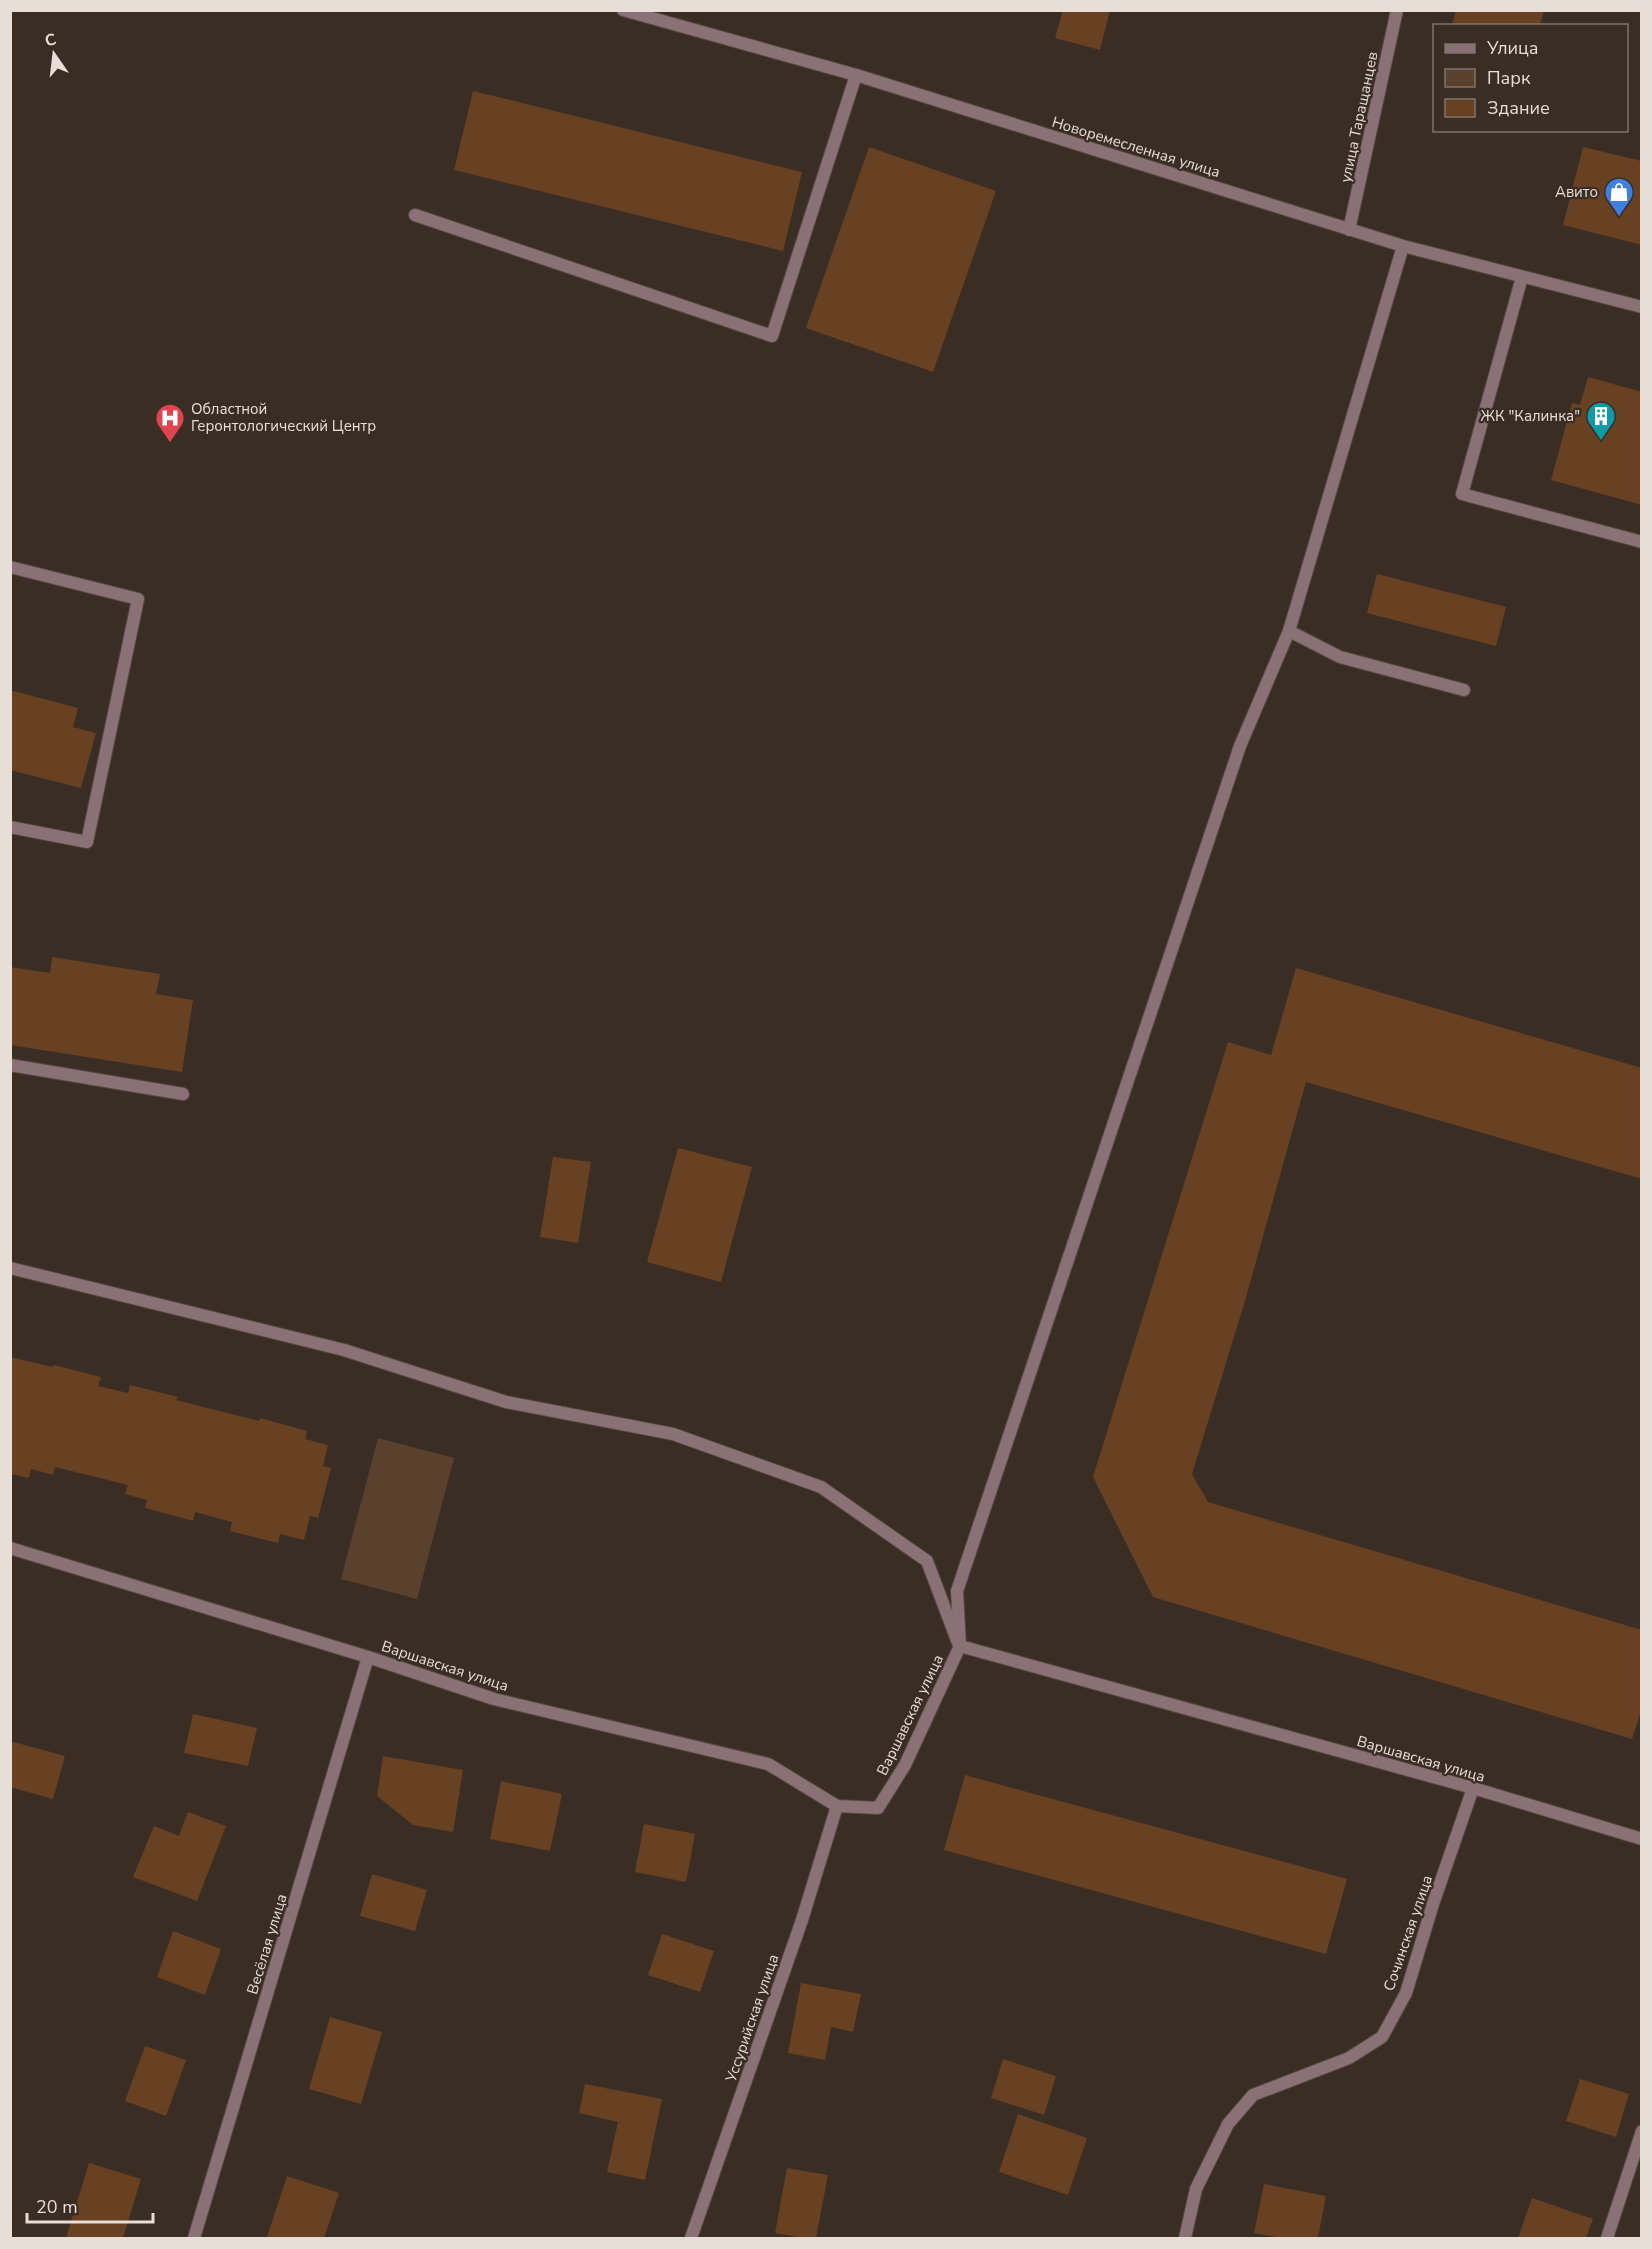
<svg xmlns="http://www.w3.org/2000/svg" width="1652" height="2249" font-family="'Nunito Sans',sans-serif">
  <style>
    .green { fill: #5a412d }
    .building { fill: #684122 }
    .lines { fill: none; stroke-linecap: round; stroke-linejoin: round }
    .lane-casing { stroke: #564941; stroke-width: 14 }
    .street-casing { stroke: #564941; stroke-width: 14 }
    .lane { stroke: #897175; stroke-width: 12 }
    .street { stroke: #897175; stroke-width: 12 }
    .labels { text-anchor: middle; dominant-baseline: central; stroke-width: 4.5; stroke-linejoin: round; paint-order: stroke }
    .street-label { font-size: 15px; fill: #e7ded8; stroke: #3a2d24 }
    .poi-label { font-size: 15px; fill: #e7ded8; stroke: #3a2d24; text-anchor: end }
  </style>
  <rect width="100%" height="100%" fill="#3a2d24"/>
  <path class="green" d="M378,1438L454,1458L417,1599L341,1579Z"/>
  <path class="building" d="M1063,10H1110L1100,50L1055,38Z
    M1456,10H1544L1540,26H1452Z
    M473,91L802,172L783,251L454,170Z
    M869,147L996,191L933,372L806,328Z
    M1583,147L1642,161V245L1563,225Z
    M1588,377L1642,392V505L1551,480L1572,403L1580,405Z
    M1377,574L1506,607L1496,646L1367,613Z
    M10,690L78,708L73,727L96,733L81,788L10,770Z
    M52,957L160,974L156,994L193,1000L182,1072L10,1045V967L50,973Z
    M1296,968L1642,1068V1179L1306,1082L1245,1301L1192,1474L1208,1502L1642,1630V1708L1632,1739L1153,1597L1093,1477L1228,1042L1271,1055Z
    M678,1148L752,1167L721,1282L647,1262Z
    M553,1157L591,1162L578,1243L540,1237Z
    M10,1357L53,1367L54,1365L101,1377L98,1386L128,1393L130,1385L178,1397L176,1400L259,1421L260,1418L307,1431L305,1439L328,1445L323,1466L331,1468L318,1518L310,1516L304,1540L280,1534L278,1543L230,1531L232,1522L195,1512L193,1521L145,1508L147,1500L125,1494L128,1485L55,1467L53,1475L31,1469L29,1478L10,1474Z
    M193,1714L257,1728L248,1766L184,1753Z
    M10,1741L65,1756L53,1799L10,1787Z
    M383,1756L463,1770L453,1832L413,1825L377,1796Z
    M965,1775L1347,1879L1326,1954L944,1850Z
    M501,1781L562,1794L550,1851L490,1839Z
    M188,1812L226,1826L197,1901L133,1877L154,1826L179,1836Z
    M644,1824L695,1834L686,1882L635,1872Z
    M372,1874L427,1890L415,1931L360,1916Z
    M173,1931L221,1949L205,1995L157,1977Z
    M662,1934L714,1951L700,1992L648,1975Z
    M801,1983L861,1994L853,2032L831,2027L825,2060L788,2053Z
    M330,2017L382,2032L361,2104L309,2089Z
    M145,2046L186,2060L166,2116L125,2101Z
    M1003,2059L1056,2076L1044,2115L991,2098Z
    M1580,2079L1629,2094L1616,2137L1566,2121Z
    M585,2084L662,2099L645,2180L607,2172L618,2122L579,2113Z
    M1018,2114L1087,2138L1068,2195L999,2172Z
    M89,2163L141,2179L123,2238H66Z
    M787,2168L828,2175L816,2238H803L775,2233Z
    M287,2176L339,2193L324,2238L267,2237Z
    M1264,2184L1326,2196L1318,2238H1281L1254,2233Z
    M1532,2198L1593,2219L1586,2238H1518Z"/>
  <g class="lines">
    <g class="lane-casing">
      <path id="lane" d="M415,215L772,336L856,75
        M1522,277L1462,494L1642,542
        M10,567L138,599L87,842L10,827
        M1289,631L1340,657L1464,690
        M10,1065L183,1094
        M10,1268L344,1350L506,1402L673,1434L821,1487L927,1561L958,1643"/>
    </g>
    <g class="street-casing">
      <path id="street" d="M623,10L856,75L1403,246L1642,307
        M1349,230L1397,10
        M10,1548L368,1657L494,1699L768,1764L837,1806L878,1808L905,1765L960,1646L1473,1788L1642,1839
        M960,1646L957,1591L1240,746L1289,631L1403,246
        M194,2238L368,1657
        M691,2238L802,1920L837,1806
        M1185,2238L1196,2189L1228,2124L1253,2095L1349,2058L1382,2037L1406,1993L1433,1904L1473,1788
        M1607,2238L1642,2131"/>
    </g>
    <use href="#lane" class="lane"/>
    <use href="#street" class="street"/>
  </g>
  <defs>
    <g id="shop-pin" transform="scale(1.5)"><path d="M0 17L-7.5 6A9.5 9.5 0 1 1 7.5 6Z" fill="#3f7fe0" stroke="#3a2d24"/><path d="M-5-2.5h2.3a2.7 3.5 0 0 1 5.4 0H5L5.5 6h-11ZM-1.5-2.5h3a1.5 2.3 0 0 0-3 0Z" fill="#fff"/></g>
    <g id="building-pin" transform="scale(1.5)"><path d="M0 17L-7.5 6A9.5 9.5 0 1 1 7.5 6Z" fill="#0f9aa8" stroke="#3a2d24"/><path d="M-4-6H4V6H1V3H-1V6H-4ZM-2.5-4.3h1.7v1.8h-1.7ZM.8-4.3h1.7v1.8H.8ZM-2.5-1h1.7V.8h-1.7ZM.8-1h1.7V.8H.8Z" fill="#fff"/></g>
    <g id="hospital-pin" transform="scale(1.5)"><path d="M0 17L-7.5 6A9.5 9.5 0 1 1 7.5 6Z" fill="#e0444e" stroke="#3a2d24"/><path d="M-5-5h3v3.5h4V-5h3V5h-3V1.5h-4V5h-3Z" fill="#fff"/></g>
  </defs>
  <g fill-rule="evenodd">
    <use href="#shop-pin" x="1619" y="192"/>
    <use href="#building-pin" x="1601" y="416"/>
    <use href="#hospital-pin" x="170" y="418"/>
  </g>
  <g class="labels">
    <g class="street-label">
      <text transform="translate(1359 117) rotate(-78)">улица Таращанцев</text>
      <text transform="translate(1136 147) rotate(17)">Новоремесленная улица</text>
      <text transform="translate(445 1666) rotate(18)">Варшавская улица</text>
      <text transform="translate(910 1715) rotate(-64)">Варшавская улица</text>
      <text transform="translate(1421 1759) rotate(16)">Варшавская улица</text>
      <text transform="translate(1408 1933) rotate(-71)">Сочинская улица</text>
      <text transform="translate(267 1944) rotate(-73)">Весёлая улица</text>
      <text transform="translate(752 2018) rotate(-71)">Уссурийская улица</text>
    </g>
    <g class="poi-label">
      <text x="1598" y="192">Авито</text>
      <text x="191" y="409" text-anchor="start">Областной<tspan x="191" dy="17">Геронтологический Центр</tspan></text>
      <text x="1580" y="416">ЖК "Калинка"</text>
    </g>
  </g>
  <rect width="1652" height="2249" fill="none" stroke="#e7ded8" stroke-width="24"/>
  <rect x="1433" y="24" width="195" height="108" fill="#3a2d24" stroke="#7f746c" stroke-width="1.5"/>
  <rect x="1445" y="44" width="30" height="9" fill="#897175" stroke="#7f746c" stroke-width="1.5"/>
  <text x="1487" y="54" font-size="18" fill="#e7ded8">Улица</text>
  <rect x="1445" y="69" width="30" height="18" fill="#5a412d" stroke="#7f746c" stroke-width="1.5"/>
  <text x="1487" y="84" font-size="18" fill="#e7ded8">Парк</text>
  <rect x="1445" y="99" width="30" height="18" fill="#684122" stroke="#7f746c" stroke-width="1.5"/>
  <text x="1487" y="114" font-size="18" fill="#e7ded8">Здание</text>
  <g transform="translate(54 54) rotate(346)" stroke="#3a2d24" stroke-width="4.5" paint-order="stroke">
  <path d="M0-4.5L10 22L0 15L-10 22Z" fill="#e7ded8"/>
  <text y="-9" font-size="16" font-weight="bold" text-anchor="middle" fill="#e7ded8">С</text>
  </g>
  <path d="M27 2213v9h126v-9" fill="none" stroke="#e7ded8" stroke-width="3"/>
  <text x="36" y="2213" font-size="18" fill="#e7ded8" stroke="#3a2d24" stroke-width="4.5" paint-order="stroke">20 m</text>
</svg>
